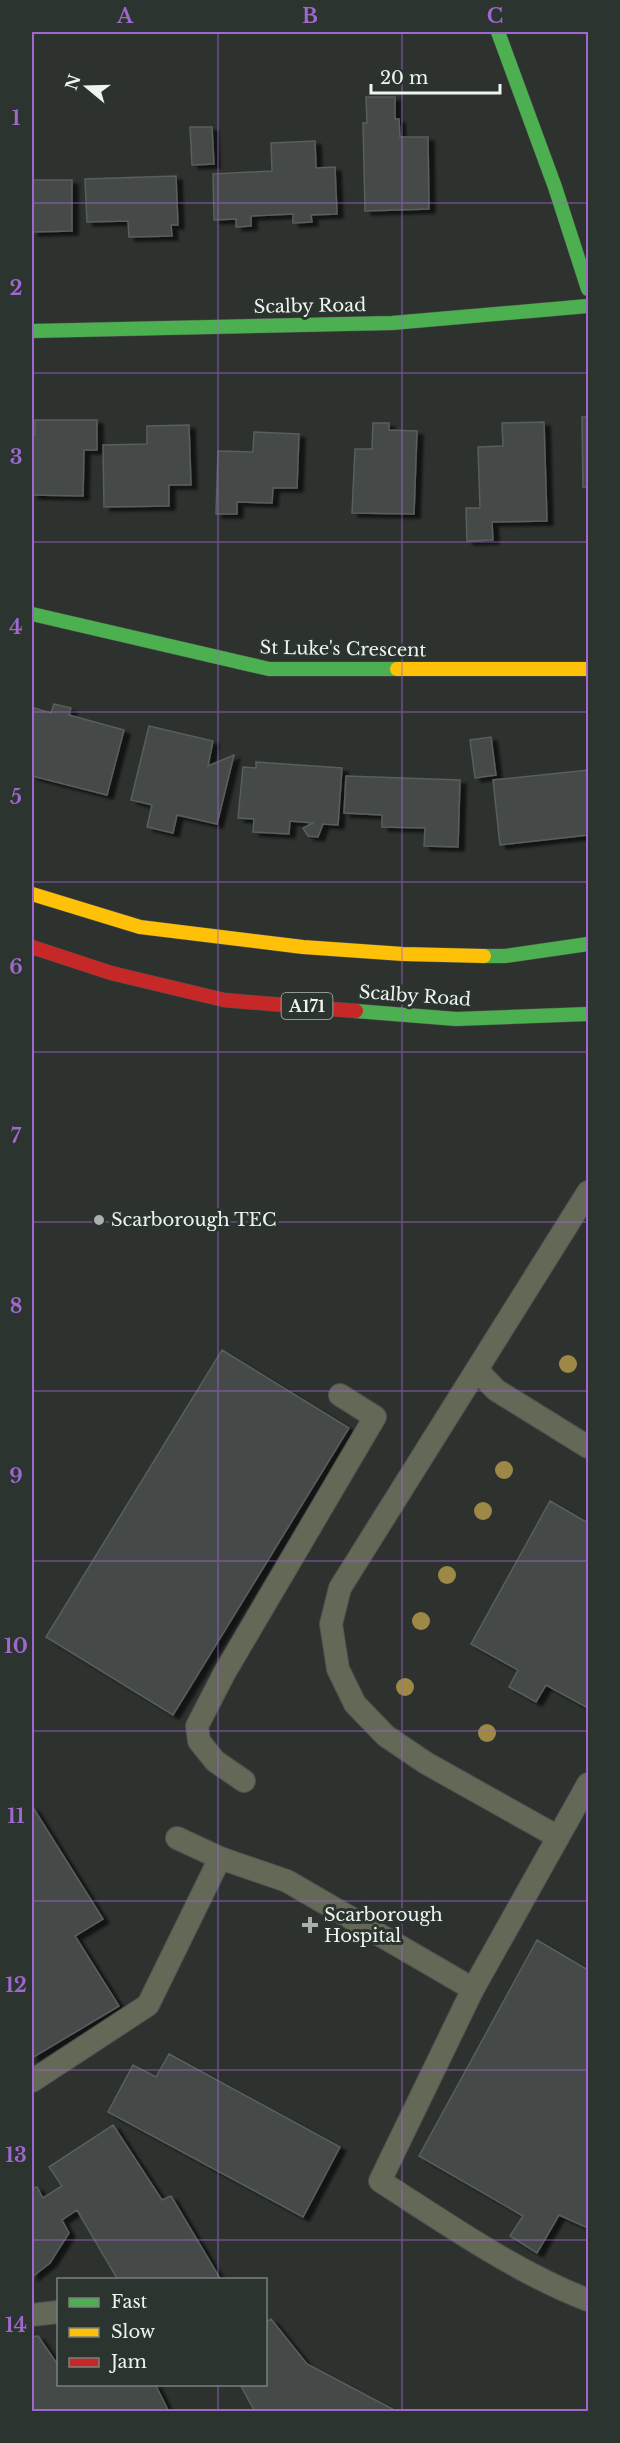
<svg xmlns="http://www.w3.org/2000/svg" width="620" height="2443" font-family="'Libre Baskerville',serif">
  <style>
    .building { fill: #444947; stroke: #595e5c; stroke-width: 1.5; filter: url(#shadow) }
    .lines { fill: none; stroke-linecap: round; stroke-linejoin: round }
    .lane-casing { stroke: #4d504e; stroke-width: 24 }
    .fast-casing { stroke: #4d504e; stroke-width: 15 }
    .slow-casing { stroke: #4d504e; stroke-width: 15 }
    .jam-casing { stroke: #4d504e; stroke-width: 15 }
    .lane { stroke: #636857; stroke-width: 22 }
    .fast { stroke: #4caf50; stroke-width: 14 }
    .slow { stroke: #ffc107; stroke-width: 14 }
    .jam { stroke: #c62828; stroke-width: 14 }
    .tree { fill: #9d8846 }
    .grid { fill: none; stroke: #9e68ce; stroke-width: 1.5; stroke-opacity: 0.55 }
    .poi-dot { fill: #aab0ac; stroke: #2b342e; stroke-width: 2 }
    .labels { text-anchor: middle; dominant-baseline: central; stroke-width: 6; stroke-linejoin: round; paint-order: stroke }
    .shield { fill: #2b342e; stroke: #b4bab6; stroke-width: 1.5 }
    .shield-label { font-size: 16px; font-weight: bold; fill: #eef4f0 }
    .street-label { font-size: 18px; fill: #eef4f0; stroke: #2b342e }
    .poi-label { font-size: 18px; fill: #eef4f0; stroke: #2b342e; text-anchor: start }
    .neatline { fill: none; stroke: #9e68ce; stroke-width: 2 }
    .grid-label { font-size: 20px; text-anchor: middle; font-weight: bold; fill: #9e68ce }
  </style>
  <defs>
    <filter id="shadow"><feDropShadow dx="6" dy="4" stdDeviation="1.5" flood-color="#0009"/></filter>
  </defs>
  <rect width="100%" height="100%" fill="#2d322f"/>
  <path class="building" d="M366,97H395V119H399L400,137H428L429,209L365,211L363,123H367Z
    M190,127H212L214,164L192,165Z
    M315,141L316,168L335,167L337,214L311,215L312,222L293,223V214L251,216V226L236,227V219L214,220L213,174L272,171L271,143Z
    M176,176L178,225H171L172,236L129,237L128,221L87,222L85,179Z
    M32,180H72V231L32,232Z
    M582,417H588V487H583Z
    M35,420H97V450H84L83,496L32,495V435H35Z
    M544,422L547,521L492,522L493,540L467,541L466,508H480L478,447L503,446L502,423Z
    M373,423H389V430L417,431L414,514L352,513L355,449H372Z
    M189,425L191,485H169V506L104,507L103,445L147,444V426Z
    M254,432L299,434L297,488H273L272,503L237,502V514H216L218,451L253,452Z
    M54,704L71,708L69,715L124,730L107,795L32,776V718L34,708L51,713Z
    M149,726L213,741L208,766L234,755L217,824L177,815L173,833L147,827L152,805L131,800Z
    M491,737L496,775L475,778L470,740Z
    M256,762L342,768L338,825L323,824L318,837L308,836L303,828L313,823L290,821L289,834L253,832L254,819L238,818L243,767L256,768Z
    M588,770V835L500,845L493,780Z
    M346,776L460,780L458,847L424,846L425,828L382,827V815L344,813Z
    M222,1350L349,1428L173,1715L46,1637Z
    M550,1501L588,1523V1702L586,1707L546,1685L536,1702L509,1687L518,1670L471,1644Z
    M32,1806L103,1919L75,1936L119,2006L32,2058Z
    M537,1940L588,1970V2228L559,2215L537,2253L510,2236L523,2216L419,2156Z
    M169,2054L340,2147L303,2217L108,2112L133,2065L156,2077Z
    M113,2125L162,2200L171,2196L221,2280H118L77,2210L62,2220L69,2233L50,2263L32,2277V2188L37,2187L43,2198L62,2186L49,2167Z
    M271,2319L307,2364L396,2411L454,2412H255L240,2384H266V2322Z
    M38,2336L58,2365V2384H155L169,2412H32V2337Z"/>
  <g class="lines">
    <g class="lane-casing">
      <path id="lane" d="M478,1371L496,1390L588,1447
        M244,1781L215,1761L199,1741L197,1726L225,1672L375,1417L340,1395
        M588,1784L473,1989L380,2181C444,2222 517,2273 588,2300
        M558,1837L426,1763L386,1736L355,1704L338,1669L331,1624L340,1588L588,1192
        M177,1838L220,1858
        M32,2081L148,2005L220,1858L287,1881L473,1989
        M32,2315L58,2312"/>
    </g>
    <g class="fast-casing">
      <path id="fast" d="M498,32L555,187L588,289
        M32,331L392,323L588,306
        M32,614L269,669H397
        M484,956H505L588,944
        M356,1011L456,1019L588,1014"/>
    </g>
    <g class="slow-casing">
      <path id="slow" d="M397,669H588
        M32,894L140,927L303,947L403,954L484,956"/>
    </g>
    <g class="jam-casing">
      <path id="jam" d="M32,947L111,973L224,1000L356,1011"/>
    </g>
    <use href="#lane" class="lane"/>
    <use href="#fast" class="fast"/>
    <use href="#slow" class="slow"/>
    <use href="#jam" class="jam"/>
  </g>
  <g class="tree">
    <circle cx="568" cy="1364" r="9"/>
    <circle cx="504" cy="1470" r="9"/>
    <circle cx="483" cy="1511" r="9"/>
    <circle cx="447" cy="1575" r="9"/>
    <circle cx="421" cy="1621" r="9"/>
    <circle cx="405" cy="1687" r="9"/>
    <circle cx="487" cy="1733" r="9"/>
  </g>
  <path class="grid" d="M218,32V2280M402,32V2412M32,203H588M32,373H588M32,542H588M32,712H588M32,882H588M32,1052H588M32,1222H588M32,1391H588M32,1561H588M32,1731H588M32,1901H588M32,2070H588M32,2240H588M218,2384V2412"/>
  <g class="poi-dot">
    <circle cx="99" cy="1220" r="6"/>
    <path d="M307 1916h6v6h6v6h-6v6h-6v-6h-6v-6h6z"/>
  </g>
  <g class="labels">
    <rect class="shield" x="281.5" y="993" width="51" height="26" rx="4.5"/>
    <g class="shield-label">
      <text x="307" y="1006">A171</text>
    </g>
    <g class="street-label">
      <text transform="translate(310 306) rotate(-1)">Scalby Road</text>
      <text transform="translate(343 649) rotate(1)">St Luke's Crescent</text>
      <text transform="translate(415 996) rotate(4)">Scalby Road</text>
    </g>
    <g class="poi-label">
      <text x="111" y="1220">Scarborough TEC</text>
      <text x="324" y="1915">Scarborough<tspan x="324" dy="21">Hospital</tspan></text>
    </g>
  </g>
  <rect width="620" height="2443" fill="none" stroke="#2b342e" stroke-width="66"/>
  <rect x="57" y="2278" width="210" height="108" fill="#2b342e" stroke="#79817c" stroke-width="1.5"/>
  <rect x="69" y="2298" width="30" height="9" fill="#4caf50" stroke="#79817c" stroke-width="1.5"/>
  <text x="111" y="2308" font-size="18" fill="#eef4f0">Fast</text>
  <rect x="69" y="2328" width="30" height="9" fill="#ffc107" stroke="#79817c" stroke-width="1.5"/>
  <text x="111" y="2338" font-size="18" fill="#eef4f0">Slow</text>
  <rect x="69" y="2358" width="30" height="9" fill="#c62828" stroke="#79817c" stroke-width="1.5"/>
  <text x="111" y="2368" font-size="18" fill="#eef4f0">Jam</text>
  <g transform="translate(87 87) rotate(289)" stroke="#2b342e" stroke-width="4.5" paint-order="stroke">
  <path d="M0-4.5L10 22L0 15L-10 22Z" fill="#eef4f0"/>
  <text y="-9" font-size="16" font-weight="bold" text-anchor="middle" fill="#eef4f0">N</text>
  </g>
  <path d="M371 84v9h129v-9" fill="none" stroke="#eef4f0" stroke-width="3"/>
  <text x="380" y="84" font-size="18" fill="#eef4f0" stroke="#2b342e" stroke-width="4.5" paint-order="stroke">20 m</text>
  <rect x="33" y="33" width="554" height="2377" class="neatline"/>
  <g class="grid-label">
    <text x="125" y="23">A</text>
    <text x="310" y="23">B</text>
    <text x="495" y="23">C</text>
    <text x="16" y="125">1</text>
    <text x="16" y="295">2</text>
    <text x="16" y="464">3</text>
    <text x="16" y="634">4</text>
    <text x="16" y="804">5</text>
    <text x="16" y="974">6</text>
    <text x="16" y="1143">7</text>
    <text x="16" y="1313">8</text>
    <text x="16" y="1483">9</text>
    <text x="16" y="1653">10</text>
    <text x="16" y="1823">11</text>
    <text x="16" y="1992">12</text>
    <text x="16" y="2162">13</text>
    <text x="16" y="2332">14</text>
  </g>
</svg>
